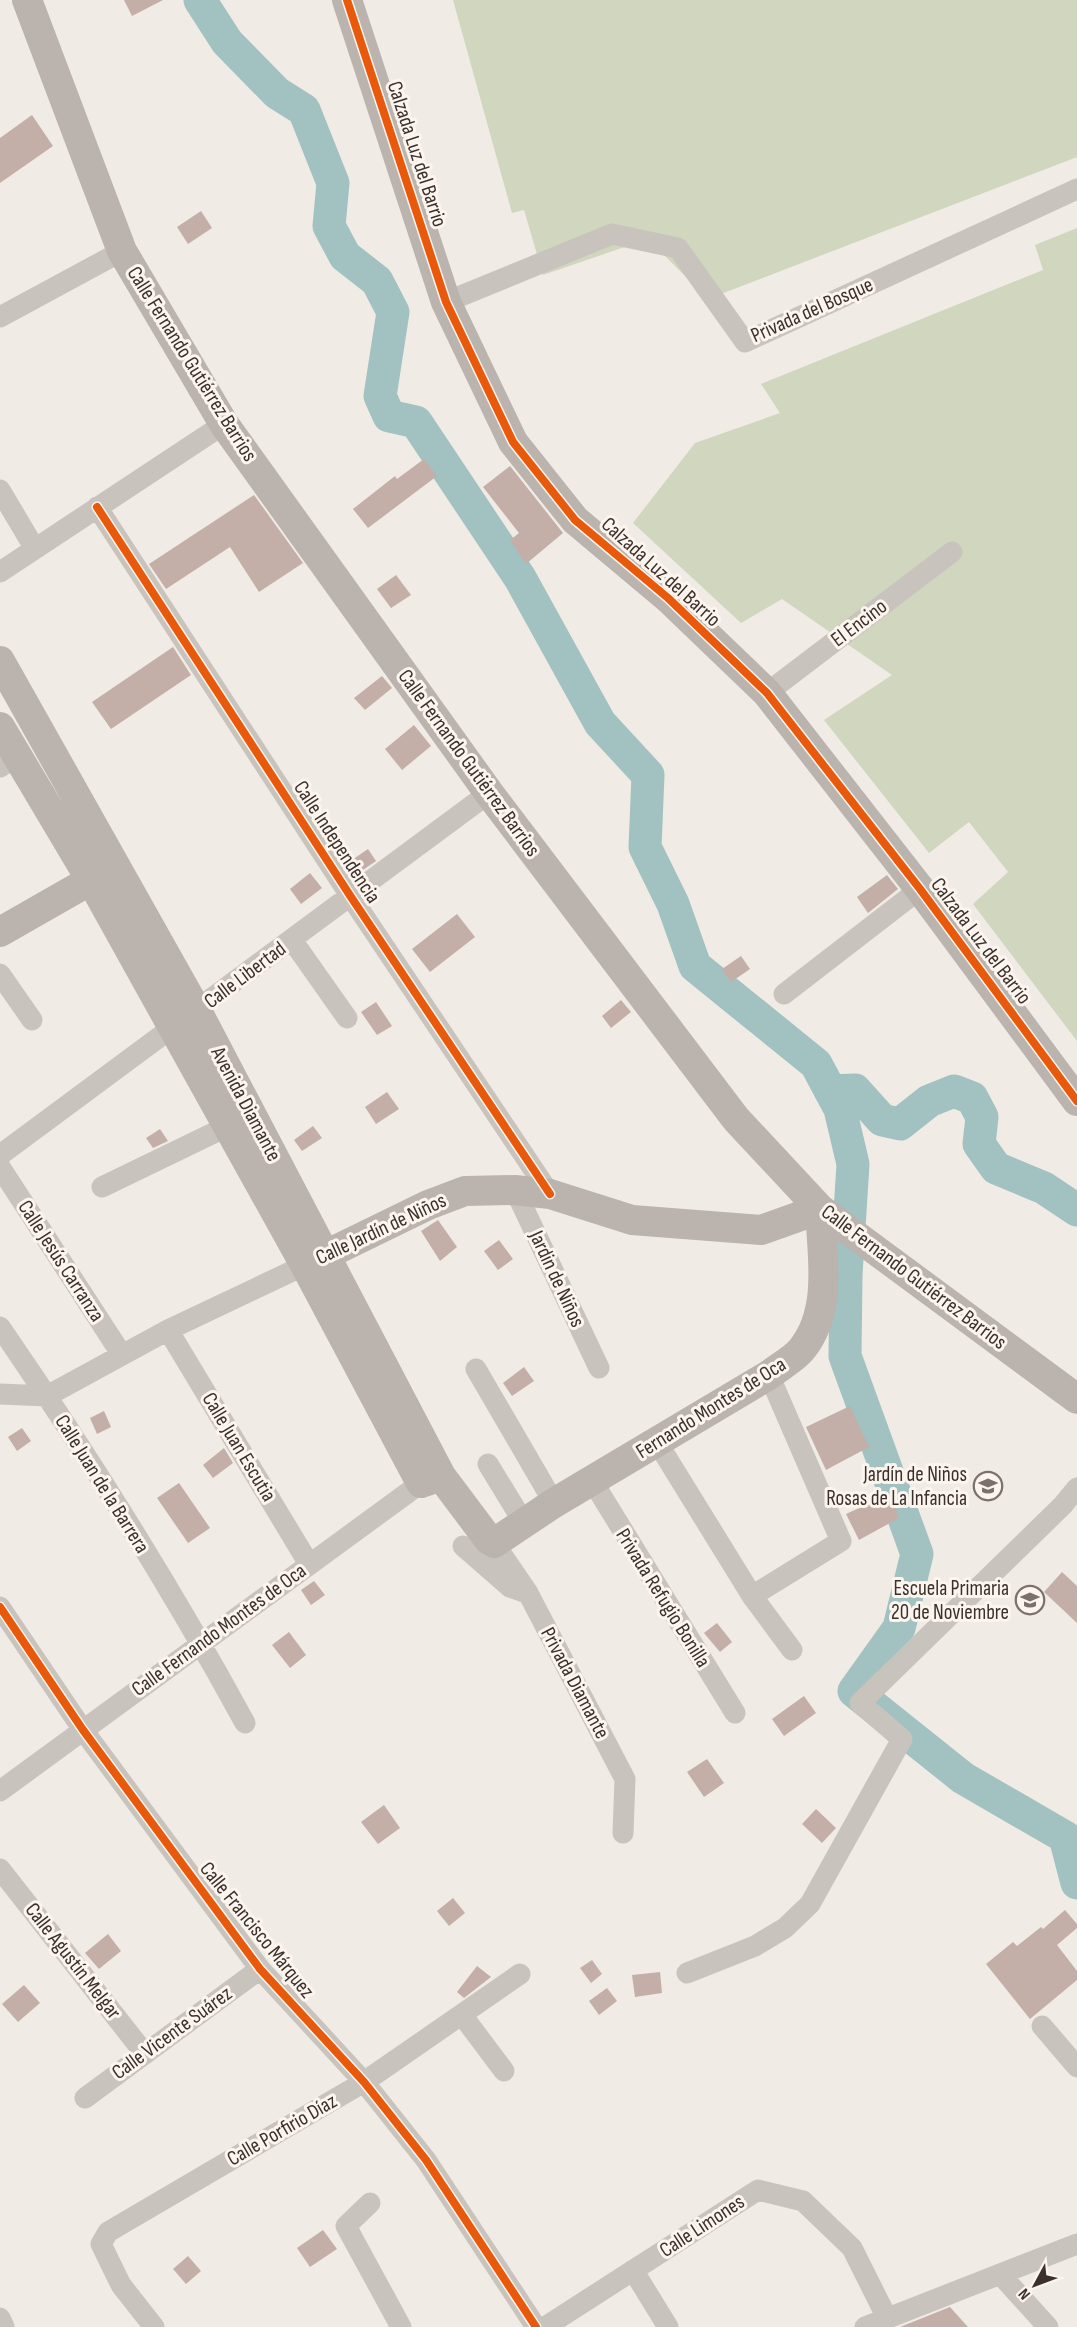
<svg xmlns="http://www.w3.org/2000/svg" width="1077" height="2327" font-family="'Sofia Sans Condensed',sans-serif">
  <style>
    .green { fill: #d1d6bf }
    .lines { fill: none; stroke-linecap: round; stroke-linejoin: round }
    .river { stroke: #a1c2c1; stroke-width: 33 }
    .building { fill: #c3afa7 }
    .street { stroke: #c9c3be; stroke-width: 21 }
    .secondary { stroke: #bab3ae; stroke-width: 30 }
    .cycleway-casing { stroke: #fbf5ee; stroke-width: 11 }
    .cycleway { stroke: #e8590c; stroke-width: 8 }
    .labels { text-anchor: middle; dominant-baseline: central; stroke-width: 6; stroke-linejoin: round; paint-order: stroke }
    .street-label { font-size: 21px; fill: #3b302b; stroke: #fbf5ee }
    .poi-label { font-size: 21px; fill: #3b302b; stroke: #fbf5ee; text-anchor: end }
  </style>
  <rect width="100%" height="100%" fill="#f0ebe5"/>
  <path class="green" d="M453,0H1077V157L708,299L648,239L543,275L524,210L512,213Z
    M1077,228V1041L973,904L1008,872L969,822L929,853L824,720L892,675L782,599L741,623L633,523L695,443L780,413L761,384L1043,270L1035,245Z"/>
  <g class="lines">
    <path class="river" d="M200,0L227,42L277,93L304,110L333,183L329,226L345,256L377,281L393,312L380,396L389,416L416,422L520,578L600,723L648,775L645,847L673,904L695,966L816,1064L840,1109L853,1164L846,1275L845,1356L917,1554L899,1628L854,1691L963,1778L1065,1837L1077,1883
      M831,1091L855,1090L882,1120L900,1124L929,1101L954,1091L972,1098L982,1117L979,1144L996,1168L1044,1188L1077,1210"/>
  </g>
  <path class="building" d="M124,0H163L132,16Z
    M32,115L53,146L0,183V138Z
    M201,211L212,228L188,244L177,227Z
    M424,459L437,476L368,528L353,509L395,476L397,479Z
    M510,466L563,533L526,564L510,540L519,533L483,487Z
    M254,495L303,563L259,592L230,547L166,589L149,564Z
    M396,575L411,595L391,608L377,589Z
    M173,647L191,675L111,729L92,702Z
    M382,676L392,688L365,710L354,698Z
    M414,725L431,746L402,770L385,749Z
    M368,849L376,861L360,872L352,860Z
    M310,873L322,888L301,904L290,889Z
    M887,875L898,889L868,913L857,897Z
    M457,914L475,937L430,972L412,949Z
    M741,956L750,969L731,982L722,969Z
    M621,1000L631,1012L611,1028L602,1016Z
    M376,1002L392,1026L377,1035L361,1012Z
    M387,1092L399,1109L376,1124L365,1107Z
    M313,1126L322,1138L302,1151L294,1140Z
    M160,1129L168,1141L153,1148L146,1138Z
    M438,1220L457,1247L440,1261L421,1231Z
    M499,1240L513,1259L498,1270L484,1251Z
    M524,1367L534,1381L512,1396L503,1383Z
    M850,1406L869,1447L826,1470L806,1427Z
    M104,1411L111,1427L97,1434L90,1418Z
    M22,1428L31,1441L17,1451L8,1437Z
    M224,1448L233,1463L213,1478L203,1465Z
    M179,1483L210,1528L188,1543L157,1498Z
    M890,1494L899,1518L859,1540L846,1514Z
    M1062,1572L1077,1586V1623L1044,1592Z
    M314,1581L325,1595L311,1605L301,1590Z
    M717,1623L732,1642L720,1652L704,1633Z
    M289,1632L306,1655L290,1668L272,1645Z
    M804,1696L816,1713L784,1736L772,1719Z
    M707,1759L724,1783L704,1797L687,1772Z
    M384,1805L400,1828L378,1844L361,1822Z
    M816,1809L836,1828L822,1843L802,1824Z
    M453,1898L465,1913L449,1926L437,1911Z
    M1065,1910L1077,1924V1928L1057,1945L1077,1971V1980L1030,2019L986,1964L1013,1942L1017,1946L1041,1927L1043,1929Z
    M108,1934L121,1951L99,1969L85,1953Z
    M592,1960L602,1974L591,1983L580,1968Z
    M477,1966L491,1977L464,1998L457,1992Z
    M660,1972L662,1993L635,1997L632,1975Z
    M24,1985L40,2003L18,2022L2,2004Z
    M607,1988L617,2001L599,2015L589,2001Z
    M323,2230L337,2249L310,2267L297,2248Z
    M188,2256L201,2271L186,2284L173,2269Z
    M950,2307L968,2327H900Z"/>
  <g class="lines">
    <path class="street" d="M446,302L612,234L678,248L745,342L1077,189
      M0,317L122,251
      M0,490L35,549
      M97,507L351,897L550,1194
      M0,572L224,424
      M767,693L952,552
      M0,767L16,756
      M292,940L347,1018
      M0,974L32,1020
      M784,994L920,889
      M0,1155L489,793
      M0,1167L122,1355
      M102,1187L228,1126
      M515,1190L599,1368
      M0,1327C88,1455 171,1587 245,1723
      M168,1330L309,1564
      M476,1369L554,1503
      M0,1394L47,1396L168,1330L305,1265
      M657,1442L752,1596L792,1650
      M488,1464L524,1523
      M593,1482L735,1713
      M494,1543L528,1593L625,1779L623,1833
      M463,1546L510,1587L527,1593
      M752,1596L841,1541L769,1375
      M0,1607L83,1730L260,1969L364,2082L426,2160L536,2327
      M0,1791L421,1483
      M0,1869L145,2054
      M687,1973L755,1946L785,1928L810,1904L902,1739L860,1703L1063,1505L1077,1488
      M462,2015L504,2071
      M1042,2026L1077,2067
      M85,2098L260,1969
      M370,2203L346,2226L401,2327
      M633,2270L668,2327
      M1000,2274L1048,2327
      M0,2318L4,2327
      M154,2327L121,2285L101,2244L108,2232L364,2082L520,1974
      M545,2327L758,2190L803,2201L852,2248L887,2318
      M865,2327L1077,2244"/>
    <path class="secondary" d="M27,0L122,251L224,424L489,793L736,1119L820,1209L1077,1399
      M347,0L446,302L513,442L575,520L668,598L767,693L920,889L1077,1101
      M0,661L197,1011L441,1476L489,1540L494,1543L554,1503L769,1375C779,1367 794,1359 802,1349C833,1311 822,1254 820,1209L761,1230L632,1220L550,1194L515,1190L465,1191L428,1205L305,1265
      M0,727L91,880L305,1265L421,1483L441,1476
      M0,932L91,880"/>
    <g class="cycleway-casing">
      <path id="cycleway" d="M347,0L446,302L513,442L575,520L668,598L767,693L920,889L1077,1101
        M97,507L351,897L550,1194
        M0,1607L83,1730L260,1969L364,2082L426,2160L536,2327"/>
    </g>
    <use href="#cycleway" class="cycleway"/>
  </g>
  <defs>
    <g id="school-ring" transform="scale(1.5)"><circle r="9.5" fill="#fbf5ee" stroke="#7a716c" stroke-width="1.5"/><path d="M0-5L7-2L0 1L-7-2ZM-4 1L0 2.5L4 1V4Q0 6-4 4Z" fill="#7a716c"/></g>
  </defs>
  <g fill-rule="evenodd">
    <use href="#school-ring" x="988" y="1486"/>
    <use href="#school-ring" x="1030" y="1600"/>
  </g>
  <g class="labels">
    <g class="street-label">
      <text transform="translate(417 154) rotate(72)">Calzada Luz del Barrio</text>
      <text transform="translate(812 310) rotate(-24)">Privada del Bosque</text>
      <text transform="translate(192 364) rotate(58)">Calle Fernando Gutiérrez Barrios</text>
      <text transform="translate(661 572) rotate(42)">Calzada Luz del Barrio</text>
      <text transform="translate(859 623) rotate(-37)">El Encino</text>
      <text transform="translate(469 763) rotate(54)">Calle Fernando Gutiérrez Barrios</text>
      <text transform="translate(337 842) rotate(57)">Calle Independencia</text>
      <text transform="translate(981 941) rotate(53)">Calzada Luz del Barrio</text>
      <text transform="translate(245 975) rotate(-37)">Calle Libertad</text>
      <text transform="translate(246 1104) rotate(62)">Avenida Diamante</text>
      <text transform="translate(381 1229) rotate(-25)">Calle Jardín de Niños</text>
      <text transform="translate(61 1261) rotate(57)">Calle Jesús Carranza</text>
      <text transform="translate(914 1277) rotate(37)">Calle Fernando Gutiérrez Barrios</text>
      <text transform="translate(557 1279) rotate(65)">Jardin de Niños</text>
      <text transform="translate(711 1408) rotate(-32)">Fernando Montes de Oca</text>
      <text transform="translate(239 1447) rotate(59)">Calle Juan Escutia</text>
      <text transform="translate(102 1484) rotate(58)">Calle Juan de la Barrera</text>
      <text transform="translate(663 1598) rotate(58)">Privada Refugio Bonilla</text>
      <text transform="translate(219 1630) rotate(-36)">Calle Fernando Montes de Oca</text>
      <text transform="translate(575 1683) rotate(62)">Privada Diamante</text>
      <text transform="translate(257 1930) rotate(51)">Calle Francisco Márquez</text>
      <text transform="translate(73 1961) rotate(52)">Calle Agustín Melgar</text>
      <text transform="translate(172 2033) rotate(-36)">Calle Vicente Suárez</text>
      <text transform="translate(282 2130) rotate(-30)">Calle Porfirio Díaz</text>
      <text transform="translate(702 2226) rotate(-33)">Calle Limones</text>
    </g>
    <g class="poi-label">
      <text x="967" y="1474">Jardín de Niños<tspan x="967" dy="24">Rosas de La Infancia</tspan></text>
      <text x="1009" y="1588">Escuela Primaria<tspan x="1009" dy="24">20 de Noviembre</tspan></text>
    </g>
  </g>
  <g transform="translate(1035 2285) rotate(229)" stroke="#fbf5ee" stroke-width="4.5" paint-order="stroke">
  <path d="M0-4.5L10 22L0 15L-10 22Z" fill="#3b302b"/>
  <text y="-9" font-size="16" font-weight="bold" text-anchor="middle" fill="#3b302b">N</text>
  </g>
</svg>
